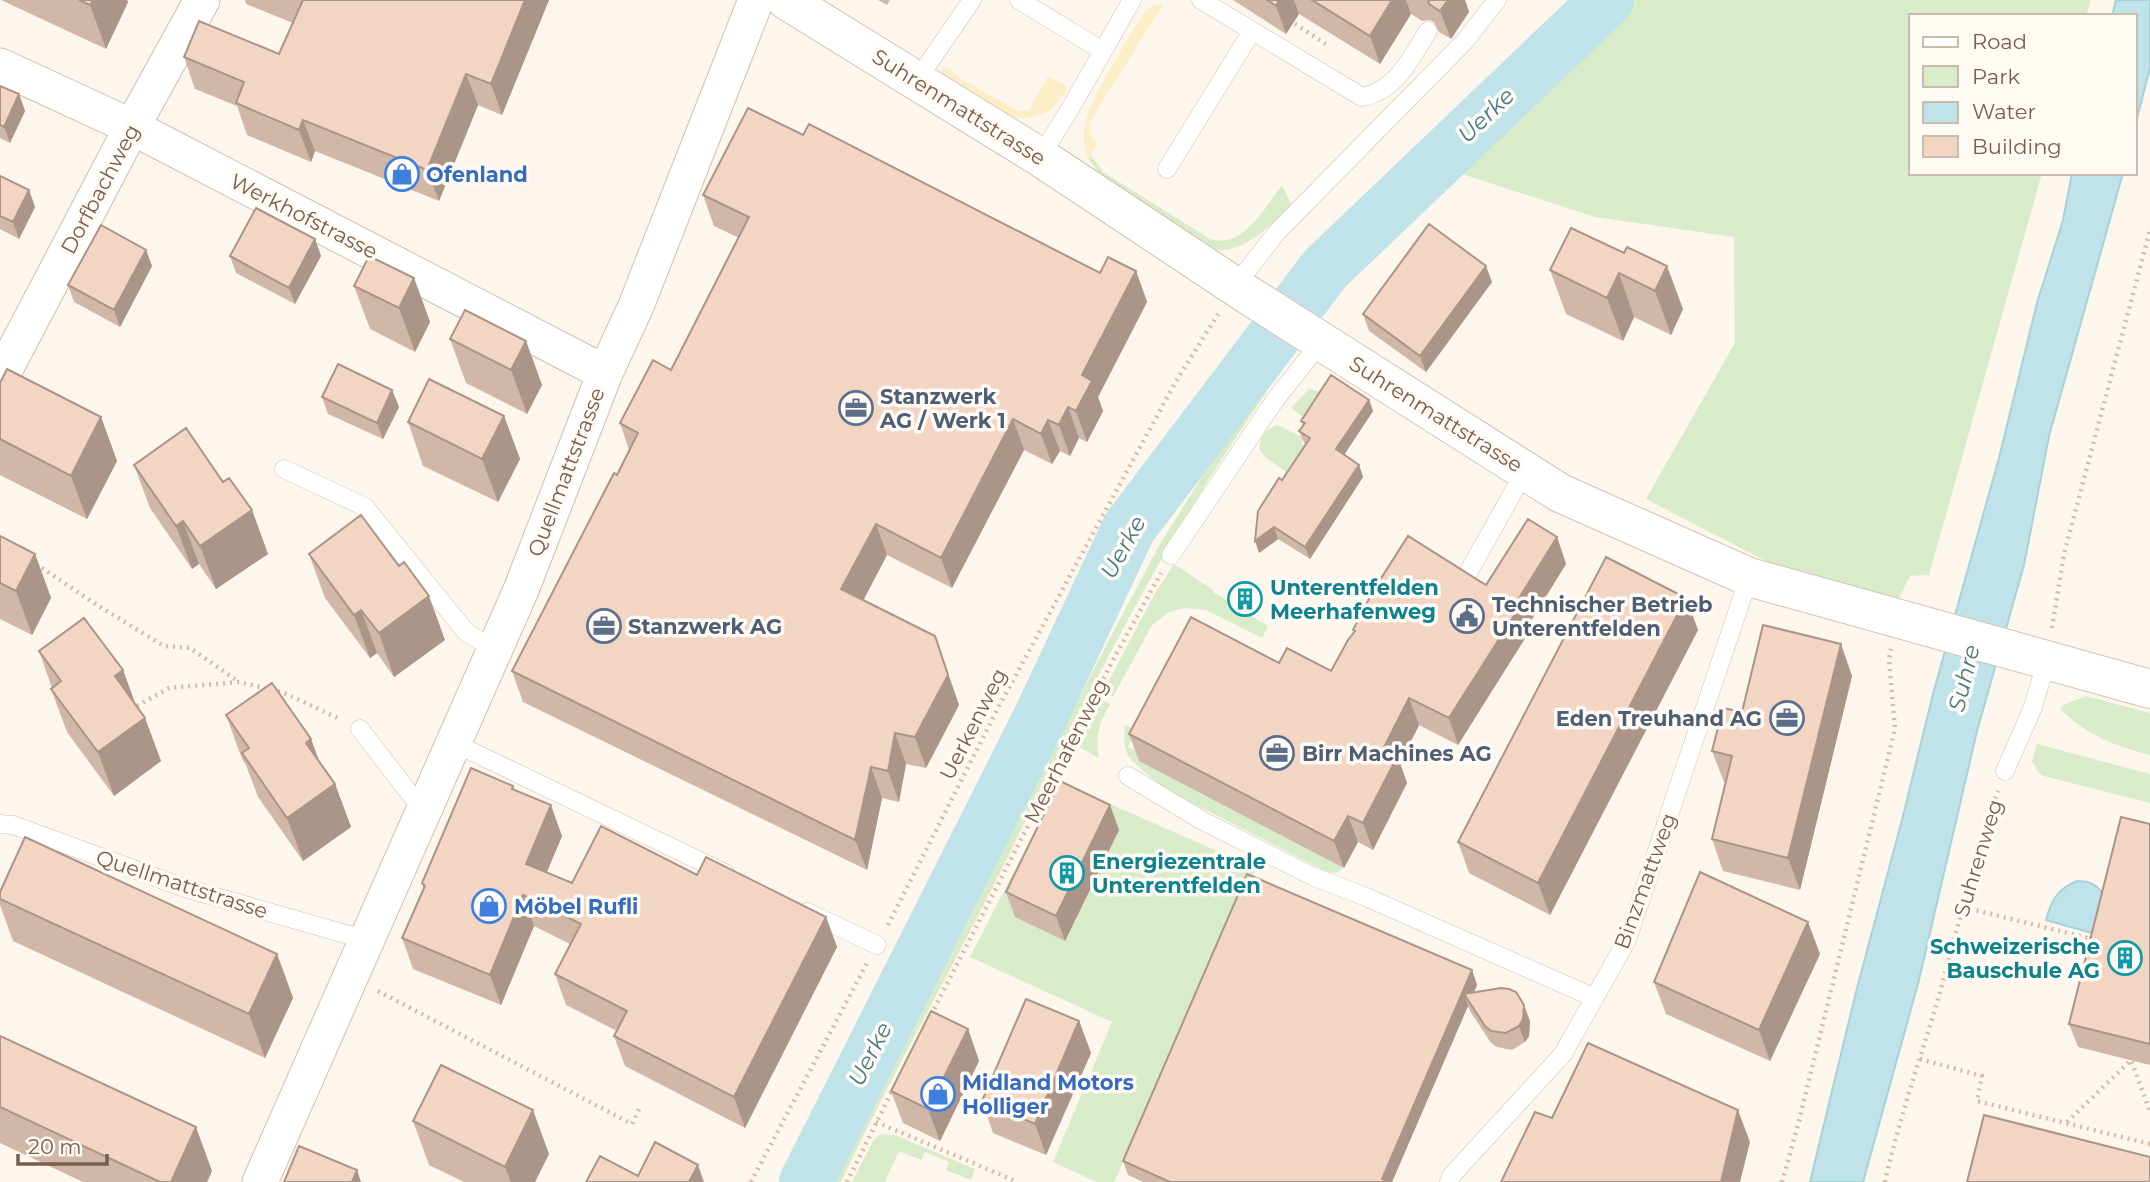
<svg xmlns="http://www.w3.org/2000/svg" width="2150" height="1182" font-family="Montserrat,sans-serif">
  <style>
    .green { fill: #d8ecc9 }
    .sand { fill: #fcefc7 }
    .water { fill: #bfe3e8; stroke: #a5d3da; stroke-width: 2 }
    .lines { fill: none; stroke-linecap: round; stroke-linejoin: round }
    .river { stroke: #bfe3e8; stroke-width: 54 }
    .lane-casing { stroke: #d1beb0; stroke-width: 19 }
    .street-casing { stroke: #d1beb0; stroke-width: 37 }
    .secondary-casing { stroke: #d6c0b0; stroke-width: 40 }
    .path { stroke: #d9b8a5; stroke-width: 4.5; stroke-dasharray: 2 5; stroke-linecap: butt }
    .lane { stroke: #fff; stroke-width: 18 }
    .street { stroke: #fff; stroke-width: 35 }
    .secondary { stroke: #fff; stroke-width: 38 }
    .wall { fill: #d1b7a8 }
    .shaded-wall { fill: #aa9588 }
    .building { fill: #f3d5c3; stroke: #aa9588; stroke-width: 2 }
    .labels { text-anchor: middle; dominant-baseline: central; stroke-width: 7; stroke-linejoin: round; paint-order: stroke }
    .street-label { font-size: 21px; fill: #7a5c4d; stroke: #fffaf3 }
    .shop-label { font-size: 21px; font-weight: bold; fill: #366cbe; stroke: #fffaf3; text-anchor: start }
    .service-label { font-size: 21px; font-weight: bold; fill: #4e5e75; stroke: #fffaf3; text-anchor: start }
    .culture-label { font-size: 21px; font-weight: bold; fill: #0d838f; stroke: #fffaf3; text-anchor: start }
    .water-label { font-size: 23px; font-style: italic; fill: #437c86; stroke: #fffaf3 }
  </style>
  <rect width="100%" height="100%" fill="#fdf6ec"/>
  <path class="green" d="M1636,0H2091L2086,16H1910V173H2042L1929,575L1910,576L1898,600L1770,563L1646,499L1735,343L1734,237L1595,217L1450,170Z
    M1091,155C1095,162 1099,165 1103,172L1210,239C1243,250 1265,207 1282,185L1292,206C1271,224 1244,254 1214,250L1104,180L1088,158Z
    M1264,378L1267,391C1232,443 1198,494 1168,548C1099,667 1041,792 979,914C933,1003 884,1091 841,1182H836L863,1124L973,911L997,857L1110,638L1160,544Z
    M1309,389L1320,392L1309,421L1293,410L1292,407Z
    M1277,425L1304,438L1301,443L1306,447L1289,474L1265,457L1260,450C1258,438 1267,429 1277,425Z
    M1174,564L1213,590V592L1268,626L1262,638L1206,610L1184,608L1169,612L1152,625L1113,697L1103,692L1154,595Z
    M2086,696L2150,713V755C2113,745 2088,736 2060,709L2065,704Z
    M1100,699L1110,704C1100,722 1094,737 1099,758L1075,745Z
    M1125,725L1151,738L1132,739L1128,747L1343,867C1339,874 1334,873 1327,872L1171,792L1154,780L1132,761L1127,754L1124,741Z
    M2037,744L2150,774V803L2044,776L2038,772L2032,761Z
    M1060,782L1256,868L1114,1182H1097L1053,1162L1112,1022L970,957Z
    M882,1134L895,1135L975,1169L971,1180L946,1170L949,1162L925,1152L921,1160L899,1151L885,1182H852L873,1141L878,1136Z"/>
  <path class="sand" d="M1164,3L1089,123L1092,139L1098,144L1088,158C1074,126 1097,93 1112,66C1122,48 1132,31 1143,14L1152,6Z
    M943,67L950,69L958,77L1018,111L1029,110L1048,76L1068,87C1034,151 981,101 941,74Z"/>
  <path class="water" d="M2116,0H2150V68L2134,130V16H2112Z
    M2072,173H2123L2049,436L2024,565L1977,731L1919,980L1863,1182H1810L1856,992L1903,816L1933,694L1999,458L2037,303L2063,220Z
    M2077,881C2090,881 2096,884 2104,895L2095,934L2046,920C2051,900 2058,889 2077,881Z"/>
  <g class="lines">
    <path class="river" d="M806,1182L1038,722L1129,528L1325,269L1607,0"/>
    <g class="lane-casing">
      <path id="lane" d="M1019,0L1103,51
        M1201,0L1362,97C1396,91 1411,58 1428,31
        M917,80L972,0
        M1040,157L1070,109L1132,0
        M1167,169L1252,31
        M1235,286L1278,231L1465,41L1497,0
        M284,469L365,507L466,632L495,650
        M1171,555L1275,400L1322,341
        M1465,578L1525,471
        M360,729L423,811
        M454,743L725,873
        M2005,771L2033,707L2047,660
        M1128,776L1203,821L1312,876L1366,897L1595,998
        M0,824L13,825L185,888L366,940
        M807,912L877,945
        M1449,1182L1452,1175L1563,1054L1627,940L1749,577"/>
    </g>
    <g class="street-casing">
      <path id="street" d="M0,66L132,127L605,373
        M0,379L132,127L202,0
        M260,1182L521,590L605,373L636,306L756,0"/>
    </g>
    <g class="secondary-casing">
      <path id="secondary" d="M786,0L1040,157L1245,293L1560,493L1749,577L2150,689"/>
    </g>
    <path class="path" d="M1289,20L1326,44
      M36,564L97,605L164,646L190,648L239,682
      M2052,628L2064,554L2150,230
      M137,706L169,688L239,682L282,692L340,719
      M1963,907L2096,940
      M888,925L998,708L1175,383L1218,314
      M378,991L632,1124L640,1107
      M931,1015L1113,660L1161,573
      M1920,1059L1982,1076L1977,1101L2150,1144
      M876,1122L1018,1182
      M2067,1122L2131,1060L2150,1112
      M751,1182L867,963
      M847,1182L893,1089
      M1782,1182L1799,1121L1895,729L1889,659L1891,649
      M1885,1182C1899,1117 1922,1055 1940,992C1959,925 1974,856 1998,791"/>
    <use href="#lane" class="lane"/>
    <use href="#street" class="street"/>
    <use href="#secondary" class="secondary"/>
  </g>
  <path class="wall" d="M1,0H127L128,2L106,49Z
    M245,0H549L502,115L478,105L439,201L315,151L311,162L247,135L237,106L195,89L184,57L279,54L293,23L246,4Z
    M878,0H890L887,5Z
    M1233,0H1465L1469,12L1451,39L1439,32L1434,22L1429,20L1422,21L1411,14L1380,64L1299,14L1286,34Z
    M0,86L19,94L25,111L10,143L0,138Z
    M803,135L1100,273L1136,271L1147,302L1098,397L1103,411L1087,442L1079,438L1070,456L1060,451L1052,464L1024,450L952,588L887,555L863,600L935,636L959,705L926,768L906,764L899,802L882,798L867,870L523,702L512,671L629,450L620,423L671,370L739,238L714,226L703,195Z
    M0,176L29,190L35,207L19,239L0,229Z
    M1571,228L1683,309L1671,335L1634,317L1623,341L1566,314L1550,270Z
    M315,239L321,256L295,304L236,273L230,256Z
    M146,250L152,266L120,327L74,302L68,285Z
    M414,278L430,322L415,352L370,329L354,286Z
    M1492,282L1426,372L1369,331L1363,314Z
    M450,339L526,341L542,385L527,414L466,383Z
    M0,383L101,417L117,461L87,519L0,475Z
    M392,390L399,407L383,439L328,414L322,397Z
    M1369,400L1373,411L1344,455L1359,465L1363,477L1310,559L1278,539L1259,553L1282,480L1306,444L1304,443L1299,431L1303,426L1301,421Z
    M504,416L520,459L498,502L423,466L408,422Z
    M134,465L252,510L268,554L216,589L199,564L192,569L150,508Z
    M0,536L35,554L51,598L32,635L0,619Z
    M1557,537L1566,564L1527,627L1529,632L1458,745L1419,725L1400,763L1407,783L1373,850L1358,842L1344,868L1139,761L1129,734L1279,663L1331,671L1354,632L1353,630L1486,585Z
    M309,554L445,640L394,677L377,653L370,658L325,598Z
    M1686,598L1698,630L1550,915L1469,873L1458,842Z
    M39,651L123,670L135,703L145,718L161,761L114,796L67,732L51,689L52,688Z
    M1852,676L1800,890L1723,871L1712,839L1726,783L1724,782L1712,751L1742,712Z
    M226,715L311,739L320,764L335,784L351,827L303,861L258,797L246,765L242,759Z
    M513,786L515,790L562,836L547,872L572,883L697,875L826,917L837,947L745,1128L625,1066L614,1036L617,1031L566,1005L555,974L570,944L534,926L501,1005L413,969L402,938L423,888L422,883Z
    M1110,805L1119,830L1065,941L1015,917L1006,892Z
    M2150,824V1065L2078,1047L2069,1024Z
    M0,892L277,954L293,998L265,1058L13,941L0,905Z
    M1820,954L1770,1061L1666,1014L1654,982Z
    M1472,970L1477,985L1474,993L1530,1021L1529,1036L1525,1042L1512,1050L1497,1047L1491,1043L1470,1011L1468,1006L1392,1182H1143L1128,1175L1123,1161Z
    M1079,1021L1091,1053L1046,1155L993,1133L982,1101Z
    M968,1029L979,1061L940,1141L903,1123L891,1091Z
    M0,1036L212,1171L207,1182H83L0,1143Z
    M413,1121L549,1154L535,1182H464L429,1165Z"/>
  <path class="shaded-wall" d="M93,0H127L128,2L106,49L90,5Z
    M525,0H549L502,115L491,84Z
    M1279,0H1294L1299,14L1286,34L1276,6Z
    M1392,0H1406L1411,14L1380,64L1370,36Z
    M1448,0H1465L1469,12L1451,39L1440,11Z
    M466,74L478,105L439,201L427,170Z
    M19,94L25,111L10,143L4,127Z
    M303,120L315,151L311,162L299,130Z
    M29,190L35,207L19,239L13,222Z
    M315,239L321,256L295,304L289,288Z
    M146,250L152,266L120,327L114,310Z
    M1486,266L1492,282L1426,372L1420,356Z
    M1667,266L1683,309L1671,335L1655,291Z
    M1136,271L1147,302L1098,397L1103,411L1087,442L1076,411L1082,375Z
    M1619,273L1634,317L1623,341L1607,298Z
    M414,278L430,322L415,352L399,308Z
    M526,341L542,385L527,414L511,370Z
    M392,390L399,407L383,439L377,423Z
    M1369,400L1373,411L1340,461L1336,449Z
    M1068,407L1079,438L1070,456L1059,425Z
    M504,416L520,459L498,502L482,459Z
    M101,417L117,461L87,519L71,476Z
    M1013,419L1024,450L952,588L941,558Z
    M1048,420L1060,451L1052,464L1041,434Z
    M1359,465L1363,477L1310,559L1305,547Z
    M252,510L268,554L216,589L200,546Z
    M183,521L199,564L192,569L176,526Z
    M876,524L887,555L853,620L841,589Z
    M1274,527L1278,539L1259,553L1255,541Z
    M1557,537L1566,564L1527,627L1529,632L1458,745L1449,718L1516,603Z
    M35,554L51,598L32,635L16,591Z
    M429,596L445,640L394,677L379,633Z
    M1686,598L1698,630L1550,915L1538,883Z
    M361,610L377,653L370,658L354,615Z
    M935,636L959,705L926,768L915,737Z
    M1841,644L1852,676L1800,890L1788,858Z
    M123,670L139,714L115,676Z
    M1409,698L1419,725L1400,763L1407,783L1373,850L1363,823L1383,749Z
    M145,718L161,761L114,796L98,752Z
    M895,733L906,764L899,802L888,771Z
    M311,739L327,783L306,743Z
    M871,767L882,798L867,870L855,840Z
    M335,784L351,827L303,861L287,818Z
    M551,805L562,836L537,895L526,864Z
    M1110,805L1119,830L1065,941L1056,916Z
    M1348,816L1358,842L1344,868L1334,841Z
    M523,895L534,926L501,1005L490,975Z
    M826,917L837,947L745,1128L734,1097Z
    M1808,922L1820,954L1770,1061L1759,1030Z
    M277,954L293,998L265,1058L249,1014Z
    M1472,970L1477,985L1469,1003L1464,994L1468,1006L1392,1182H1383L1382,1179Z
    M1524,1005L1530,1021L1529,1036L1525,1042L1519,1026Z
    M1079,1021L1091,1053L1046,1155L1035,1124Z
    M968,1029L979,1061L940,1141L928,1109Z
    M533,1110L549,1154L535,1182H511L505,1167Z
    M1738,1110L1750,1142L1740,1182H1721Z
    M196,1127L212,1171L207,1182H171Z
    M698,1165L704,1182H689Z
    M357,1170L361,1182H352Z"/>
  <path class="building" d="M79,0H93L90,5Z
    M303,0H525L491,84L466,74L427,170L303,120L299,130L236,103L244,82L184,57L199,21L279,54Z
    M1267,0H1279L1276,6Z
    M1312,0H1392L1370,36Z
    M1428,0H1448L1440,11L1429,4Z
    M0,86L19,94L4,127L0,125Z
    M748,108L803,135L809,124L1100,273L1108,257L1136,271L1082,375L1092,381L1076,411L1068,407L1059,425L1048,420L1041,434L1013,419L941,558L876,524L841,589L935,636L948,675L915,737L895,733L888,771L871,767L855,840L512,671L614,473L617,475L638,433L620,423L653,360L671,370L749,217L703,195Z
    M0,176L29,190L13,222L0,216Z
    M256,208L315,239L289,288L230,256Z
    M1429,224L1486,266L1420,356L1363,314Z
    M101,225L146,250L114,310L68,285Z
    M1571,228L1624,253L1627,247L1667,266L1655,291L1619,273L1607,298L1550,270Z
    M369,256L414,278L399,308L354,286Z
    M465,310L526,341L511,370L450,339Z
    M338,364L392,390L377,423L322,397Z
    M7,369L101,417L71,476L0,439V383Z
    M1331,375L1369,400L1336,449L1359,465L1305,547L1274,527L1255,541L1258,511L1279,478L1282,480L1310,438L1299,431L1305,423L1301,421Z
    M429,379L504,416L482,459L408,422Z
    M186,428L223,482L229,478L252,510L200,546L183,521L176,526L134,465Z
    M361,515L399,566L404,562L429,596L379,633L361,610L354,615L309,554Z
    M1528,519L1557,537L1516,603L1520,606L1449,718L1409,698L1383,749L1397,757L1363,823L1348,816L1334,841L1129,734L1191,617L1279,663L1287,648L1331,671L1348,640L1355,631L1353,630L1373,591L1408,536L1486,585Z
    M0,536L35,554L16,591L0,583Z
    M1606,557L1686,598L1538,883L1458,842Z
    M84,618L123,670L115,676L145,718L98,752L51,689L61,681L39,651Z
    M1763,625L1841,644L1788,858L1712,839L1732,756L1712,751L1723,708L1742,712Z
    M272,683L311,739L306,743L335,784L287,818L242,753L249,748L226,715Z
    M471,768L513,786L512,789L551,805L526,864L572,883L601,826L697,875L706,857L826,917L734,1097L614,1036L627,1011L555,974L581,924L523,895L490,975L402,938L425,886L422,883Z
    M1060,781L1110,805L1056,916L1006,892Z
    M2121,817L2150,824V1044L2069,1024Z
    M25,837L277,954L249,1014L0,899V892Z
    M1700,872L1808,922L1759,1030L1654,982Z
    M1247,874L1472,970L1382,1179L1388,1182H1170L1123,1161Z
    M1501,988L1509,989L1516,992L1524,1005L1523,1019L1519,1026L1506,1033L1491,1031L1485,1026L1464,994Z
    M1026,999L1079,1021L1035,1124L982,1101Z
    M931,1011L968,1029L928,1109L891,1091Z
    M0,1036L196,1127L171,1182H160L0,1107Z
    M1588,1043L1738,1110L1721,1182H1501L1535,1112L1552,1118Z
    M441,1065L533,1110L505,1167L413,1121Z
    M1984,1115L2150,1157V1182H1967Z
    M655,1142L698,1165L689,1182H586L600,1156L638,1176Z
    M299,1146L357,1170L352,1182H284Z"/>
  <defs>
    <g id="shop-ring" transform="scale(1.75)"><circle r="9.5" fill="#fffaf3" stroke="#3f7fe0" stroke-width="1.5"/><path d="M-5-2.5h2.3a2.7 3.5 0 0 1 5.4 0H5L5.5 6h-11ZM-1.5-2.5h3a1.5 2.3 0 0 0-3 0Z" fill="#3f7fe0"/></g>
    <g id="office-ring" transform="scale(1.75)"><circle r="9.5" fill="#fffaf3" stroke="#5c6f8a" stroke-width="1.5"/><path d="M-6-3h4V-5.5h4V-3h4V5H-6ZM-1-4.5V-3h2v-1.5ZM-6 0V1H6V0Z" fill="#5c6f8a"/></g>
    <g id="building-ring" transform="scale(1.75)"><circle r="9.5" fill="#fffaf3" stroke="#0f9aa8" stroke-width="1.5"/><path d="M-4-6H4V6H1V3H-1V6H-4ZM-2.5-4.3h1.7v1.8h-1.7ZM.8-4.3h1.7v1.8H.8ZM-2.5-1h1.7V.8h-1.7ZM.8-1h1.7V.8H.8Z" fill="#0f9aa8"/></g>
    <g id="civic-ring" transform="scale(1.75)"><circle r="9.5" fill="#fffaf3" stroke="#5c6f8a" stroke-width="1.5"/><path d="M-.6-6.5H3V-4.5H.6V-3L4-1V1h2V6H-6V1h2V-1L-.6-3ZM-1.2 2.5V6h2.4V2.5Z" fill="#5c6f8a"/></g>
  </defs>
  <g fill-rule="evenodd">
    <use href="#shop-ring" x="402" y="174"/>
    <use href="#office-ring" x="856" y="408"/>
    <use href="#building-ring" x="1245" y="599"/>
    <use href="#civic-ring" x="1467" y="616"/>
    <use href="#office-ring" x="604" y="626"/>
    <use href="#office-ring" x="1787" y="718"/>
    <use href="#office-ring" x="1277" y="753"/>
    <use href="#building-ring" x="1067" y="873"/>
    <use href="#shop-ring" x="489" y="906"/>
    <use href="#building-ring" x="2125" y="958"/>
    <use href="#shop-ring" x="938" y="1094"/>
  </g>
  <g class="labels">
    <g class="street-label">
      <text transform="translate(959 107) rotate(32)">Suhrenmattstrasse</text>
      <text transform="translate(100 189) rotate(-62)">Dorfbachweg</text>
      <text transform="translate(304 216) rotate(27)">Werkhofstrasse</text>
      <text transform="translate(1436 414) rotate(32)">Suhrenmattstrasse</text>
      <text transform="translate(566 472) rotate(-69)">Quellmattstrasse</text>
      <text transform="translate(973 724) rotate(-63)">Uerkenweg</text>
      <text transform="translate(1066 751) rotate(-63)">Meerhafenweg</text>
      <text transform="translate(1978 858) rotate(-73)">Suhrenweg</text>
      <text transform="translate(1645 881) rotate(-70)">Binzmattweg</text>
      <text transform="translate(182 884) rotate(18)">Quellmattstrasse</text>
    </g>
    <g class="shop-label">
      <text x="426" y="174">Ofenland</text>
      <text x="514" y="906">Möbel Rufli</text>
      <text x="962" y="1082">Midland Motors<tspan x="962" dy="24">Holliger</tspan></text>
    </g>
    <g class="service-label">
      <text x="880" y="396">Stanzwerk<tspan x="880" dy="24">AG / Werk 1</tspan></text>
      <text x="1492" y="604">Technischer Betrieb<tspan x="1492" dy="24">Unterentfelden</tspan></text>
      <text x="628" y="626">Stanzwerk AG</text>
      <text x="1762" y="718" text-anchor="end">Eden Treuhand AG</text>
      <text x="1302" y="753">Birr Machines AG</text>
    </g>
    <g class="culture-label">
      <text x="1270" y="587">Unterentfelden<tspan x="1270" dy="24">Meerhafenweg</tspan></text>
      <text x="1092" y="861">Energiezentrale<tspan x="1092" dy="24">Unterentfelden</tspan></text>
      <text x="2100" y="946" text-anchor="end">Schweizerische<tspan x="2100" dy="24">Bauschule AG</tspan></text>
    </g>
    <g class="water-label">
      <text transform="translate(1486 115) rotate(-44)">Uerke</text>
      <text transform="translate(1123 547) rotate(-61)">Uerke</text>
      <text transform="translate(1964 678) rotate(-76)">Suhre</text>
      <text transform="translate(870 1054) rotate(-63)">Uerke</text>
    </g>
  </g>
  <rect x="1909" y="14" width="228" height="161" fill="#fffaf3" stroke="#cabbb1" stroke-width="2"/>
  <rect x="1923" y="37" width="35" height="10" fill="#ffffff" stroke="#cabbb1" stroke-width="2"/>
  <text x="1972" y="49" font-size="21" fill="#7a5c4d">Road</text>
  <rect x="1923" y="66" width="35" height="21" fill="#d8ecc9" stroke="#cabbb1" stroke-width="2"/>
  <text x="1972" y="84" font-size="21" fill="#7a5c4d">Park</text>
  <rect x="1923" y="102" width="35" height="21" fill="#bfe3e8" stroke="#cabbb1" stroke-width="2"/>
  <text x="1972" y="119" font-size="21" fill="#7a5c4d">Water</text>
  <rect x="1923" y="136" width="35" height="21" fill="#f3d5c3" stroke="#cabbb1" stroke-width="2"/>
  <text x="1972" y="154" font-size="21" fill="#7a5c4d">Building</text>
  <path d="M18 1154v10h89v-10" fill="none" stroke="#7a5c4d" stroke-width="3.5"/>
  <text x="28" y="1154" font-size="21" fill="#7a5c4d" stroke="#fffaf3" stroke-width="5" paint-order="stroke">20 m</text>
</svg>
